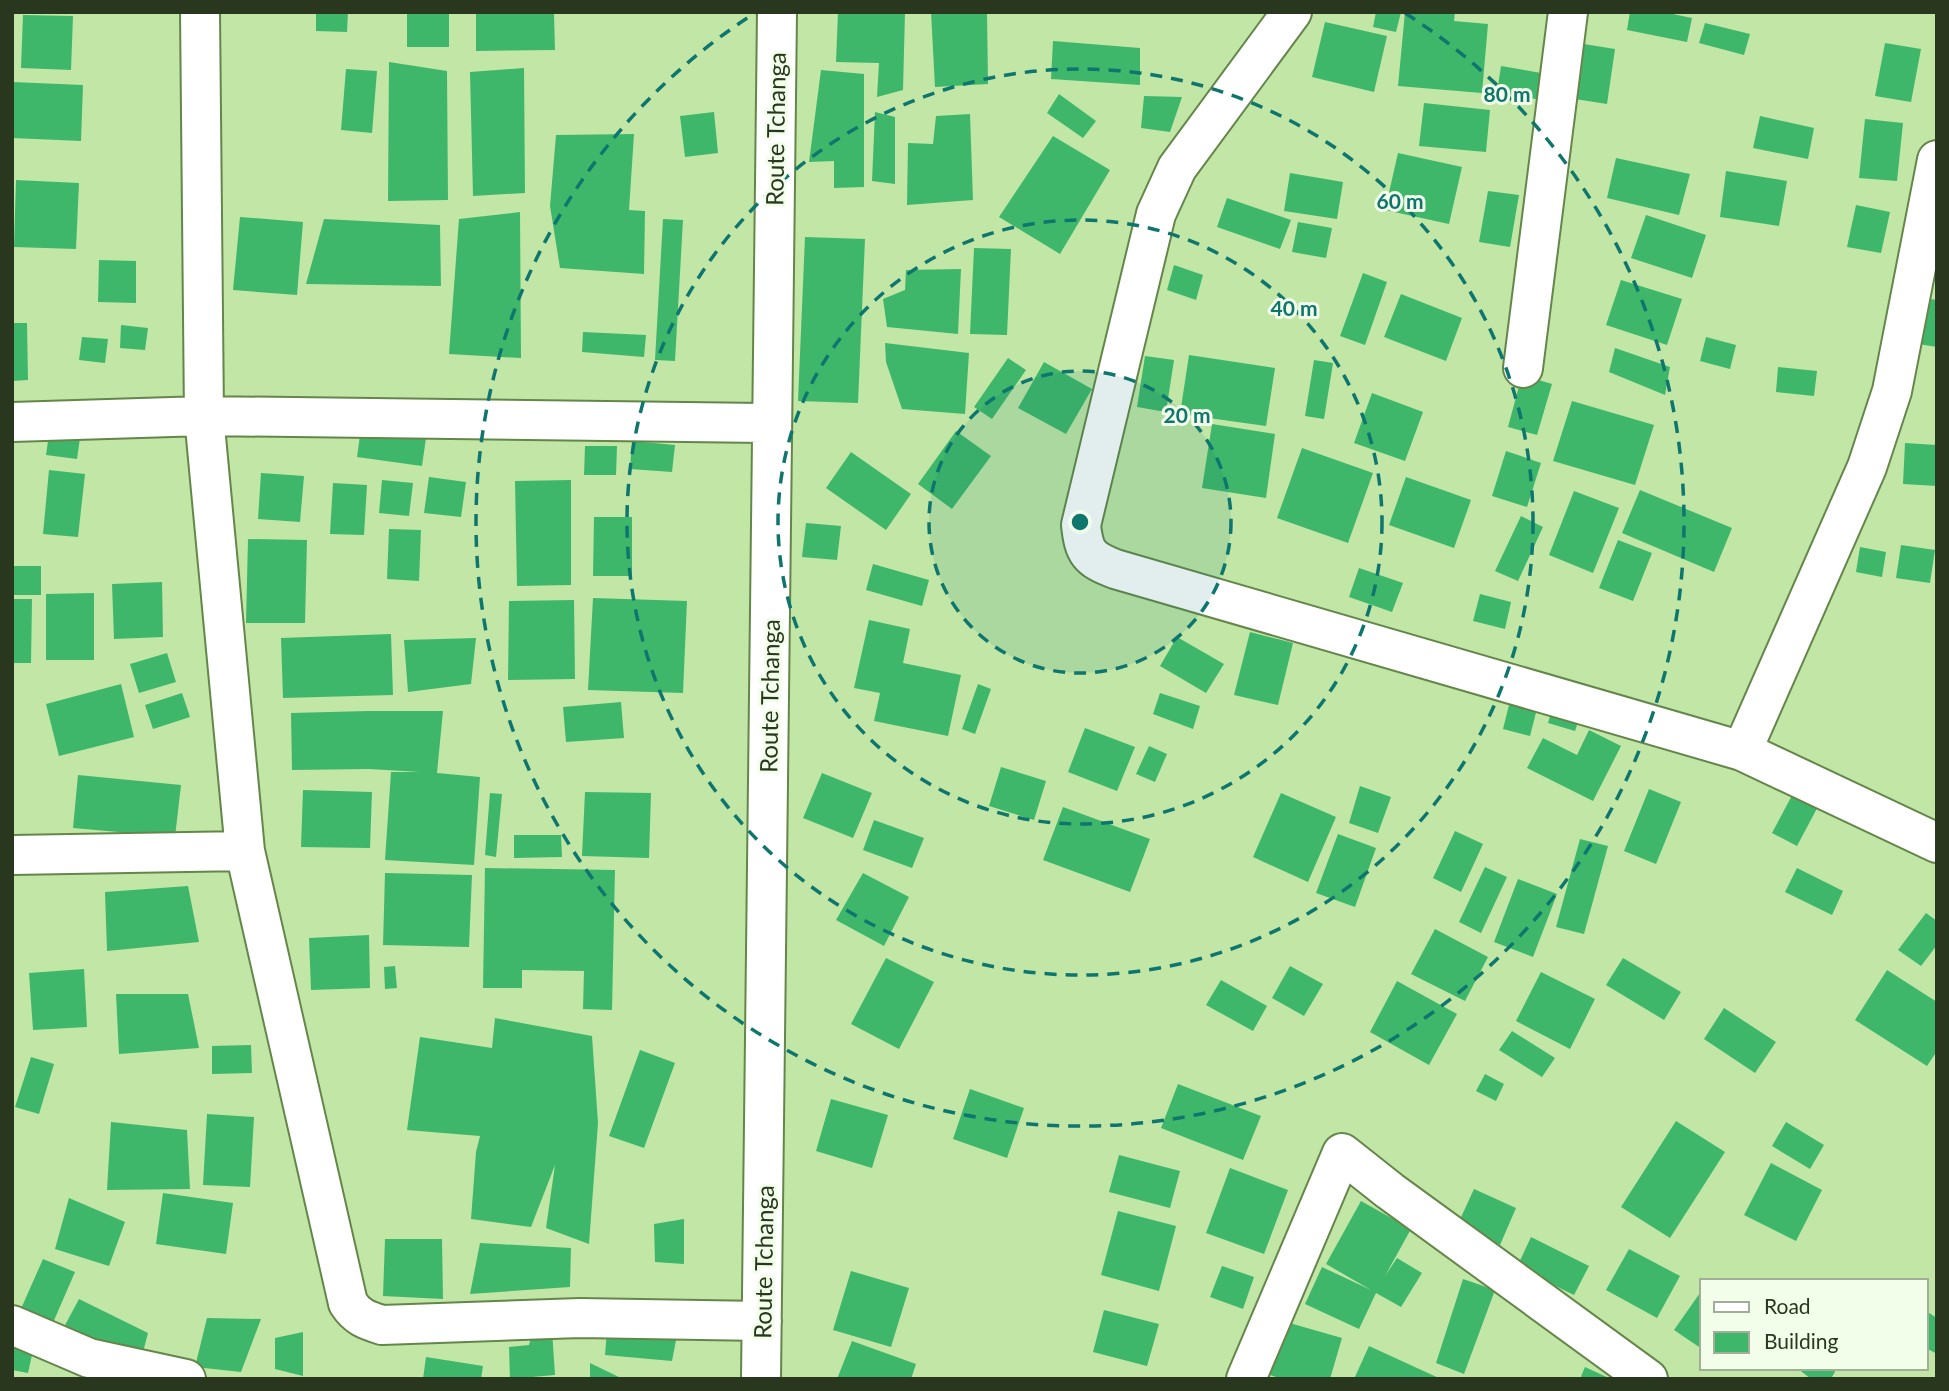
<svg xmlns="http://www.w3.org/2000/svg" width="1949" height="1391" font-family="Lato,sans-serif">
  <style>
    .building { fill: #3fb76b }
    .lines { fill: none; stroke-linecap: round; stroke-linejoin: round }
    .minor-casing { stroke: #65864a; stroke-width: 42 }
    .minor { stroke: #fff; stroke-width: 38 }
    .ring { fill: none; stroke: #0f766e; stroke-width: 3.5; stroke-dasharray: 12 9 }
    .labels { text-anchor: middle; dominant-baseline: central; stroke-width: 6; stroke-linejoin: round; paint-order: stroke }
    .street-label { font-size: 24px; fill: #28371d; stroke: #f2feea }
    .centre { fill: #0f766e; stroke: #f2feea; stroke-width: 3.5 }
    .ring-label { font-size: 21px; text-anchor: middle; font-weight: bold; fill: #0f766e; stroke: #f2feea; stroke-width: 6; stroke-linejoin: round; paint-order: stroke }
  </style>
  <rect width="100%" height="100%" fill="#c1e6a6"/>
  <path class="building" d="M316,12H348L347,32L316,31Z
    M407,12H449V47H407Z
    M476,12H554L555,50L476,51Z
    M838,12H905L903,90L877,97L879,63L836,62Z
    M931,12H987L988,84L935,87Z
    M1376,12H1401L1396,32L1373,27Z
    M1405,12H1455L1454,21L1488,24L1482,93L1398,86Z
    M1630,12H1663L1692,18L1687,42L1627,30Z
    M23,15L73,16L71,70L21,68Z
    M1325,22L1387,36L1374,92L1312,77Z
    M1705,23L1750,34L1744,55L1699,43Z
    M1053,41L1140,48V85L1051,79Z
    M1885,43L1921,49L1911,102L1875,96Z
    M1584,44L1615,49L1607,104L1575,99Z
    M389,62L447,71L448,200L388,201Z
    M1501,66L1547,74L1542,100L1497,93Z
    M524,68L525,193L473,196L470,72Z
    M346,69L377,71L372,133L341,130Z
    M821,70L864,74V187L834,188V161L809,162Z
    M12,82L83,85L81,141L12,138Z
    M1059,94L1096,121L1083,138L1047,113Z
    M1144,96L1182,97L1170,132L1141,128Z
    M1424,103L1490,110L1486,152L1419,146Z
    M714,112L718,153L685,157L680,116Z
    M875,112L895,117V184L872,181Z
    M970,114L973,200L907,205L908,143L933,144L936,116Z
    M1760,116L1814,128L1808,159L1753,148Z
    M1865,119L1903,123L1897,181L1859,178Z
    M634,134L629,210L645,211L644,274L560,268L550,206L556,135Z
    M1053,136L1110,170L1060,254L999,217Z
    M1398,153L1462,167L1449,224L1385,210Z
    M1616,158L1690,174L1679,215L1607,198Z
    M1726,171L1787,181L1779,226L1720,217Z
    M1290,173L1343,182L1337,219L1284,211Z
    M16,180L79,183L76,249L14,247Z
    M1488,191L1519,195L1510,247L1479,242Z
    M1227,198L1291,220L1280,249L1217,227Z
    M1856,205L1890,212L1881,253L1847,247Z
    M520,212L521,358L449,354L459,219Z
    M1646,215L1706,235L1692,278L1631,258Z
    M240,217L303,222L297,295L233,290Z
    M324,219L440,225L441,286L306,284Z
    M663,219L683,220L675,361L655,360Z
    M1298,222L1332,228L1326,258L1292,252Z
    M805,237L865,239L858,403L798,401Z
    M974,248L1011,249L1007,335L970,334Z
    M99,260L136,261V303L98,302Z
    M1174,265L1203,275L1196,300L1167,290Z
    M961,269L958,334L887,327L883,299L905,290L906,270Z
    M1363,273L1387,282L1365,345L1340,336Z
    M1621,280L1682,299L1667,345L1606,325Z
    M1401,294L1462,318L1446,361L1384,337Z
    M1918,297L1937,300V347L1912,343Z
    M12,323H27L28,380L12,381Z
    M121,325L148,328L145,350L120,348Z
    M583,332L646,335L644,357L582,352Z
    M82,337L108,339L105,363L79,360Z
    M1706,337L1736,345L1730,369L1700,361Z
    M885,343L969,353L965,414L902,409L886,362Z
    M1615,348L1670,367L1665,395L1609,372Z
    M1189,355L1275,368L1266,426L1180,414Z
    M1145,356L1174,360L1166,412L1137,407Z
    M1008,358L1026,370L992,419L974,407Z
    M1314,360L1333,363L1324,419L1305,416Z
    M1044,362L1092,389L1066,434L1018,408Z
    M1778,367L1817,371L1814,396L1776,392Z
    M1522,375L1552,384L1537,435L1508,427Z
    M1372,393L1423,412L1405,461L1354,443Z
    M1572,401L1654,425L1635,485L1553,461Z
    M1212,424L1275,434L1266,498L1202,488Z
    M361,428L426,438L422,466L357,457Z
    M956,431L991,456L952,509L918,484Z
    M49,434L80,438L77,459L46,455Z
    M632,441L675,445L672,472L630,469Z
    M1905,443L1937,445V486L1903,484Z
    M585,446H617L616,475H584Z
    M1302,448L1373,473L1348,543L1277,518Z
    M1506,451L1541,463L1527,507L1492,496Z
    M851,452L911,494L886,530L826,488Z
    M49,470L85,474L78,537L43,534Z
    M261,473L304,476L300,522L258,519Z
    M429,477L466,482L461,517L424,513Z
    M1406,477L1471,500L1454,548L1389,525Z
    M382,480L413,483L409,516L379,513Z
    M571,480V585L517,586L515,481Z
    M333,483L367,485L364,535L330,534Z
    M1640,490L1732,528L1714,572L1622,533Z
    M1574,491L1619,508L1593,573L1549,555Z
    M1521,516L1543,527L1518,581L1495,571Z
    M594,517H632V576H593Z
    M806,523L841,526L837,560L802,557Z
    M389,529L421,530L419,581L387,579Z
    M248,539L307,540L305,623H246Z
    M1618,540L1652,553L1633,601L1599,588Z
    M1901,545L1935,550L1930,583L1896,578Z
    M1860,547L1886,552L1882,577L1856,572Z
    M873,564L929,580L922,606L866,590Z
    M12,566H41V595H12Z
    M1359,568L1403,583L1392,612L1349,597Z
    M162,582L163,637L114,639L112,584Z
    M94,593V660H46V594Z
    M1480,594L1511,602L1505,629L1473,621Z
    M593,598L687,601L683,693L588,690Z
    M12,599H32L31,663H12Z
    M574,600L575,679L508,680L509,601Z
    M869,620L910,629L903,663L961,675L948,736L874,721L880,693L854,688Z
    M1250,632L1293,643L1278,705L1234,695Z
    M391,634L393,695L283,698L281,638Z
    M1177,637L1224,664L1206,693L1160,666Z
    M476,638L471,684L408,692L404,640Z
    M167,653L176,682L139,693L130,664Z
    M121,684L134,737L59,756L46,704Z
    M978,684L991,689L975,734L962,729Z
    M182,693L190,717L153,729L145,705Z
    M1160,693L1200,706L1193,729L1153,714Z
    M1512,693L1539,701L1530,736L1503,729Z
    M621,702L624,738L566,742L563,707Z
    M1552,709L1580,716L1575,731L1548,723Z
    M368,711H443L437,773L480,777L474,865L385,860L391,772H420L369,769L292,770L291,713Z
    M1085,728L1135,747L1117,791L1068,772Z
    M1589,730L1621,746L1593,801L1527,768L1543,738L1577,755Z
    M1149,746L1167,754L1155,782L1136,774Z
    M1001,767L1046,781L1034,820L989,806Z
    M822,773L872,793L853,838L803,818Z
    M78,775L181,785L175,837L73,828Z
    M1360,786L1391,797L1378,833L1349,823Z
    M1797,786L1822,799L1797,846L1772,833Z
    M1649,789L1681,802L1656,864L1624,851Z
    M303,790L372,792L370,848L301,847Z
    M585,792L651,793L649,858L582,856Z
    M490,793L502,794L496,857L485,855Z
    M1281,793L1336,817L1308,882L1253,857Z
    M1063,807L1150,839L1130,892L1043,860Z
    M874,820L924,838L912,868L863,850Z
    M1455,831L1483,844L1461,892L1433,878Z
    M1338,834L1376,848L1355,907L1316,893Z
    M514,835H561L562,857L514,858Z
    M1580,839L1608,846L1584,934L1556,927Z
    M1485,867L1507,877L1481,933L1459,922Z
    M485,868L615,870L612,1010L583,1009L584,971L522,970V988H483Z
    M1797,868L1843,891L1832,915L1785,892Z
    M385,873L472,875L469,947L383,945Z
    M863,873L909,897L884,946L836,920Z
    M1518,879L1557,894L1533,957L1494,942Z
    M188,886L199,942L107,951L105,892Z
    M1926,913L1937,921V945L1921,966L1898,950Z
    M1435,929L1488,957L1465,1001L1411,974Z
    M369,935L370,988L311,990L309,938Z
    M886,958L934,982L899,1049L851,1024Z
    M1623,958L1681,992L1664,1020L1606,985Z
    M395,966L397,988L385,989L384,967Z
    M1290,966L1323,984L1304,1016L1272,998Z
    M84,969L87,1027L33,1030L29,973Z
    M1887,970L1937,1002V1051L1927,1066L1855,1020Z
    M1541,972L1595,999L1570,1049L1516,1021Z
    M1221,980L1267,1006L1253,1031L1206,1005Z
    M1397,981L1457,1014L1429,1065L1370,1032Z
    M116,994H188L199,1048L119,1054Z
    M1724,1008L1776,1042L1755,1073L1704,1039Z
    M495,1018L592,1036L598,1123L589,1244L546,1228L555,1165L531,1227L471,1219L476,1152L480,1136L407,1130L420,1037L492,1048Z
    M1512,1031L1555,1058L1542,1077L1499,1050Z
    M251,1045L252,1073L212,1074V1046Z
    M640,1050L675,1063L644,1148L609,1136Z
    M31,1057L54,1064L39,1114L15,1107Z
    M1485,1074L1504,1084L1496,1101L1476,1091Z
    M1178,1084L1261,1116L1243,1160L1161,1128Z
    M970,1089L1024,1108L1007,1158L953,1139Z
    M831,1099L888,1115L872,1168L816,1151Z
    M207,1114L254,1117L250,1187L203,1185Z
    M1676,1121L1725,1152L1670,1238L1621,1207Z
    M111,1122L187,1130L190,1189L107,1190Z
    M1786,1122L1824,1145L1810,1169L1772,1146Z
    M1119,1155L1180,1171L1170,1208L1109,1192Z
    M1771,1163L1822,1190L1796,1241L1744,1215Z
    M1230,1168L1288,1190L1264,1254L1206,1233Z
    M1474,1189L1516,1208L1500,1245L1457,1226Z
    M163,1193L233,1203L226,1254L156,1244Z
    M69,1198L125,1222L109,1266L55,1249Z
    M1361,1201L1411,1229L1385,1276L1397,1258L1422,1273L1401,1307L1376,1293L1359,1329L1305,1304L1322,1267L1371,1290L1326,1264Z
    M1118,1211L1176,1226L1159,1291L1101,1275Z
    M684,1219V1264L655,1262L654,1224Z
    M1531,1237L1589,1266L1574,1295L1517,1267Z
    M385,1239H442L443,1299L383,1296Z
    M480,1243L571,1248L570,1287L470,1294Z
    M1629,1249L1680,1276L1657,1318L1606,1290Z
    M43,1259L75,1272L52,1325L20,1311Z
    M1222,1266L1254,1277L1243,1309L1210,1297Z
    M851,1271L909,1288L891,1347L833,1330Z
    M1463,1279L1495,1290L1464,1374L1436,1363Z
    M1702,1290V1349L1674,1330Z
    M79,1299L148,1333L141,1360L64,1327Z
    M1104,1310L1159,1324L1147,1366L1093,1352Z
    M1926,1311L1937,1318V1354L1926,1348Z
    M207,1318L261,1319L241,1372L195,1367Z
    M1286,1322L1342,1338L1330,1379H1282L1270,1375Z
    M533,1330H552L555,1375L510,1379L509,1347L529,1345Z
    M678,1330L672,1361L605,1355L607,1331Z
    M303,1332V1376L275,1369V1338Z
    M12,1341L34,1346L28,1373L12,1370Z
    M852,1341L916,1364L911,1379H837Z
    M1369,1346L1441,1379H1354Z
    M426,1357L483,1366L481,1379H423Z
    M590,1363L623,1379H590Z
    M1585,1367L1611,1379H1580Z
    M1797,1368H1837L1831,1379H1811Z"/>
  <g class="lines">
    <g class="minor-casing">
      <path id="minor" d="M200,12L204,416L245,851L348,1303C357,1317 366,1320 382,1325L580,1318L762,1321
        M1292,12L1177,168L1156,214L1081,525C1084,553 1089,559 1115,569L1742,751
        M1937,160L1892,391L1867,467L1742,751L1937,843
        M1523,368L1568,12
        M12,422L204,416L771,423
        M12,855L245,851
        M12,1325L89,1358L186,1379
        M761,1379L777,12
        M1246,1379L1342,1153L1390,1191L1648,1379"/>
    </g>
    <use href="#minor" class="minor"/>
  </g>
  <circle cx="1080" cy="522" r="151" fill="#0f766e" fill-opacity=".12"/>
  <g class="ring">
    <circle cx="1080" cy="522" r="151"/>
    <circle cx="1080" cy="522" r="302"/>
    <circle cx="1080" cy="522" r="453"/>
    <path d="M1405 13A604 604 0 1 1 755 13"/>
  </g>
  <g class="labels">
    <g class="street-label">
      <text transform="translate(775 129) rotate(-89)">Route Tchanga</text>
      <text transform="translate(769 696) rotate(-89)">Route Tchanga</text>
      <text transform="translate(763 1262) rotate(-89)">Route Tchanga</text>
    </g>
  </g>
  <circle cx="1080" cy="522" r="10" class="centre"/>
  <g class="ring-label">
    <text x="1507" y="102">80 m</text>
    <text x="1400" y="209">60 m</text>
    <text x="1294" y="316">40 m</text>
    <text x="1187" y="423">20 m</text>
  </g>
  <rect width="1949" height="1391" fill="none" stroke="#28371d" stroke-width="28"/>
  <rect x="1700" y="1279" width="228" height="91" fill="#f2feea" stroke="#a1ae98" stroke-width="2"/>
  <rect x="1714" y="1302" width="35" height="10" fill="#ffffff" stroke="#a1ae98" stroke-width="2"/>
  <text x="1764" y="1314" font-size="21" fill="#28371d">Road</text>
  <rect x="1714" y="1332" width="35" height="21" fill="#3fb76b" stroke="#a1ae98" stroke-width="2"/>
  <text x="1764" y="1349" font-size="21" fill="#28371d">Building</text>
</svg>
